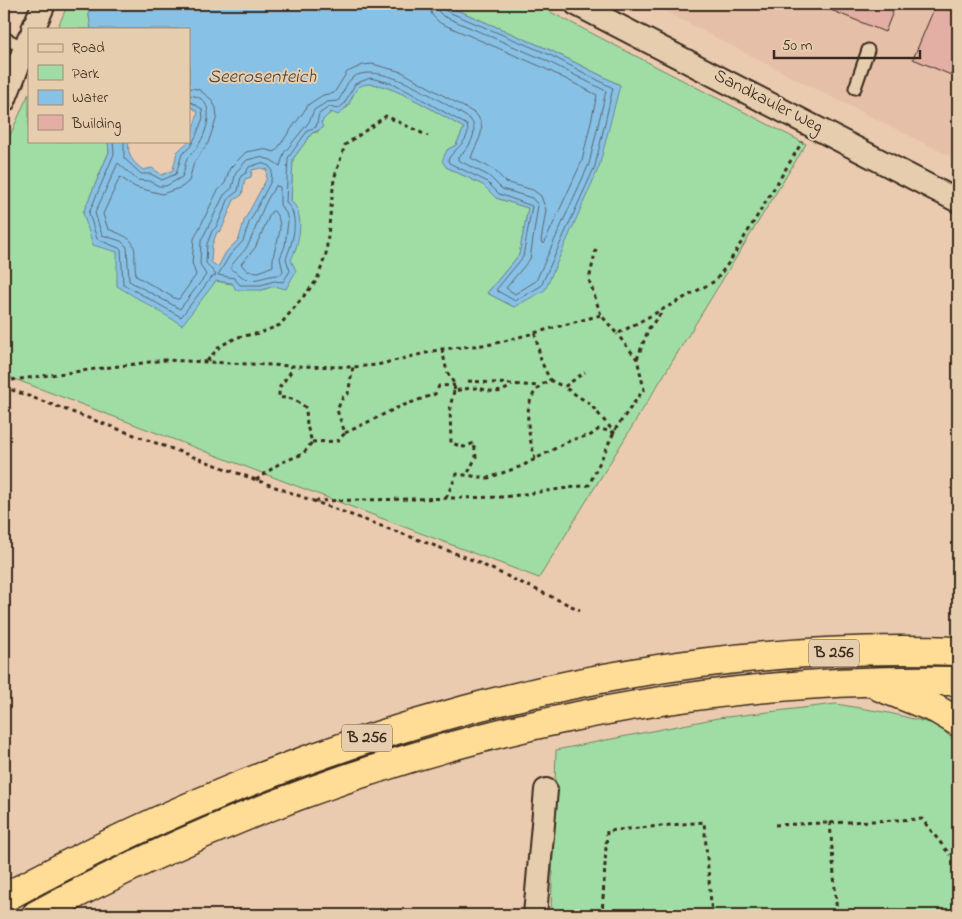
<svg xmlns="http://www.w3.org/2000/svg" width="962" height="919" font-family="'Indie Flower',sans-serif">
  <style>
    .built { fill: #e6bfa9 }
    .green { fill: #a0dda5; stroke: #6e8462 }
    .water { fill: #88c1e6; stroke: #698596; fill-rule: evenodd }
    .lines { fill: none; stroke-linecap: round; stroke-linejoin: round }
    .shore { stroke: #5a666e; stroke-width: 1 }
    .building { fill: #e3aea3; stroke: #3b2a1e }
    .lane-casing { stroke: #3b2a1e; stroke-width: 15 }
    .street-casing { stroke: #3b2a1e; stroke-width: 26 }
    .highway-casing { stroke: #3b2a1e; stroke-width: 31 }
    .path { stroke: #3b2a1e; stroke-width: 3; stroke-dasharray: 4 4; stroke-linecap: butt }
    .lane { stroke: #e6cdae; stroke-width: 11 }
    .street { stroke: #e6cdae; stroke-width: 22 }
    .highway { stroke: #ffdd96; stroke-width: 28 }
    .labels { text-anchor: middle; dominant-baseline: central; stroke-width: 4; stroke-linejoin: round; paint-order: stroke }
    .shield { fill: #e6cdae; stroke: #6e5b49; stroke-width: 1 }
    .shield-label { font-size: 16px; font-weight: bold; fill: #3b2a1e }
    .street-label { font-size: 18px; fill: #3b2a1e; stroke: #e6cdae }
    .water-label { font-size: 19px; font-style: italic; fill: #47413c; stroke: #e6cdae }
  </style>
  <rect width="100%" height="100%" fill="#ebcbb0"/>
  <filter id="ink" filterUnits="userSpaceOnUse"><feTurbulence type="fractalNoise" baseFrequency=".02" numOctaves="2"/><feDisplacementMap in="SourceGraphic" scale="10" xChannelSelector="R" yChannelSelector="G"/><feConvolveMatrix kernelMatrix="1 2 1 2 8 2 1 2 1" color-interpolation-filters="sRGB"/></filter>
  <g filter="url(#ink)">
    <path class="built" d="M651,4H958V160L805,84Z"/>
    <path class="green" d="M68,4H92L88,9L91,29H57Z
      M443,4H535L806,144L539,578L4,375V149L29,93V141H108L109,152L83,213L117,251L216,281L262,290L274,286L296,249L291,202L293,159L312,133L318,132C323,114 331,112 347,108C350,102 354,92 358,87C376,71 445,118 464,128L456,145L447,150L446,167L483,185L496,198L528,208L519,255L487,293L514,307L620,85L550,50Z
      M836,704L889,713L938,725L958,745V915H551L556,750L718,718Z"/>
    <path class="water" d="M92,4H443L550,50L620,85L599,167L545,290L514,307L487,293L519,255L528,208L496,198L483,185L446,167L442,161L447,150L456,145L464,128C445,118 377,72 359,87C351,94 352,105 338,115L331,112L321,122L323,128L312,133L293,159L291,201C306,214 299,244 291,260L296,271L286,289L274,286L262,290H236L232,283L216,281L182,325L117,286V252L93,245L83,213L109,152L108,141H129C127,156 132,161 143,170L152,168L162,175L173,170L177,152L190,140L198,112L189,105V29H91L88,9ZM261,168L267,170L266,180L244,221L239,239L226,252L218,267L211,262L212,245L217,232L221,231L234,200L242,195L245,179L251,177L252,170Z"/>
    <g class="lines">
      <path class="shore" d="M189,88L198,89L211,99L216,108L217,117L208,143L194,162L189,181L182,187L162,194L135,187L120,177L103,214L108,229C143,242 132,244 136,276L176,299H179L196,275L192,263L194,239L217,192L225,183L230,168L246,152L262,149L275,152L309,104L323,95L334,93L347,72L363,65L372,64L402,72L476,114C489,130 476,142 471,158L493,169L506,182L533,190L541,196L546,210L541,241L544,244L582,161L597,95L542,67L440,23L432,15L429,4
        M189,95C220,97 207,135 195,150C193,153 189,155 187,159C184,165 185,171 182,177L166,186H159L149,181L137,180L118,163L95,213L102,235L121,241L127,247L129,281L180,309L206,275L200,264L201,241L224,195L232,188L236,172L247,160L259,157L271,160L280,166L284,153L309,122L314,110L327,102L338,101C343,95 345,84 352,78C379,58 445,104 470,119C480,130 469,150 458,157V160L489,176L502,189L532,198L538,205L530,259L506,288L515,294L536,281L589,164L606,91L545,60L443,16L438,11L437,4
        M113,141L114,154L89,213L97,239L121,249L123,284L181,317L211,278L216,275L206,263L207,244L212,231L217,226L229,198L238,191L241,176L246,173L249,167L261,163L269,166L272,170L271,181L249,223L243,241L230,255L218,275L234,278L240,285H261L274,281L283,282L290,271L286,259C291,245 298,227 292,211C291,207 288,206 286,202L288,158L308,130L316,127L319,114L329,107L338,109L344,104L355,84L370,78L395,84L467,125C472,141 453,149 448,160L449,163L486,181L499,194L532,206L523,257L496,290L515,301L541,286L595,166L613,88L548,54L446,11L443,4
        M124,141V158L141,174H151L162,180L176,174L182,154L190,147L196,136L203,118L202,109L189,101
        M276,186L280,187V205L286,213L288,221L285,246L280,258L283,271L280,275C267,274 251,286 240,275C236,271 233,272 230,268C235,259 245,252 249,243C258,225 263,202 276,186Z
        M274,211C289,229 271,246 273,266L259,272L247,271L241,264L255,248L271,212Z"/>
    </g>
    <path class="building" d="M816,4H896L885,32Z
      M936,4H958V57L951,75L913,59Z"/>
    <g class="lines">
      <g class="lane-casing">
        <path id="lane" d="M4,38L25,48
          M855,88L868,50"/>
      </g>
      <g class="street-casing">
        <path id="street" d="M576,4L958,201
          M33,29L44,4
          M4,101L29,38
          M535,915L546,790"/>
      </g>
      <g class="highway-casing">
        <path id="highway" d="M880,687L936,709L958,722
          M4,898C294,738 625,639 958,651
          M36,915C321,761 632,675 958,681"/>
      </g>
      <path class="path" d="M596,249L589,280L601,315L617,334L715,281L730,261L802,142
        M535,333L541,361L550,380
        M442,349L447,372L455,385L454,391C459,390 465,389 470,388C489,387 494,399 512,385
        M637,359L649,328L662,312
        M207,361L220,346L238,337L260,333L280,325L317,280L326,254L334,179L345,145L386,116L428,136
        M4,381L165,360L291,366L353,367L377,365L442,349L493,344L601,315
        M468,381L538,386
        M4,387L468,558L580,610
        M454,391L450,407L451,443L464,447L474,443L476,457L467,475
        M345,433L399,407L435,394L439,386L455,385
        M312,442L338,441L345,433L337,410L343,397L348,394L353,367
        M535,459C528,431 518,395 550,380L564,387
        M256,480L280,463L303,454L312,442L307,426L306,408C297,400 291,397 279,398V388L292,370L291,366
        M446,498L457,474L488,478L522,466L571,440L591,435L599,429L614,432L590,404L564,387L585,372
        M315,501L504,497L589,485L616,428L644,389L637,359L617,334
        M830,822L837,915
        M775,825L922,819L950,855
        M602,915L607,831L704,822L712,915"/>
      <use href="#lane" class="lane"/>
      <use href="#street" class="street"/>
      <use href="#highway" class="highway"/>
    </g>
  </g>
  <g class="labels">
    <g class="shield">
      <rect x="809" y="639.5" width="50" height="27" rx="4"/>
      <rect x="342" y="724.5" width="50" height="27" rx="4"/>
    </g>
    <g class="shield-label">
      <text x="834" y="653">B 256</text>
      <text x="367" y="738">B 256</text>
    </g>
    <g class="street-label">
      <text transform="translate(768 102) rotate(27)">Sandkauler Weg</text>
    </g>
    <g class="water-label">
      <text x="262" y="77">Seerosenteich</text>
    </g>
  </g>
  <rect width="962" height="919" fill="none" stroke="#e6cdae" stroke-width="20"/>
  <rect x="10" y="10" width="942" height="899" fill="none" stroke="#3b2a1e" stroke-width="2" filter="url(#ink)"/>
  <rect x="28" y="28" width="162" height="115" fill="#e6cdae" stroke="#a28c74"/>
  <rect x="38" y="44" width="25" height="8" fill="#e6cdae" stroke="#a28c74"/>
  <text x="72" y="52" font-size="15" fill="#3b2a1e">Road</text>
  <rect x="38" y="65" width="25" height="15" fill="#a0dda5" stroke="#a28c74"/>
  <text x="72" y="78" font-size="15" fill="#3b2a1e">Park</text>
  <rect x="38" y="90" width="25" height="15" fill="#88c1e6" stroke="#a28c74"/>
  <text x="72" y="102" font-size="15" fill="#3b2a1e">Water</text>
  <rect x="38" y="115" width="25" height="15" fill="#e3aea3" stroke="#a28c74"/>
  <text x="72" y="128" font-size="15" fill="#3b2a1e">Building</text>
  <path d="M774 50v8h146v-8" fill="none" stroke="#3b2a1e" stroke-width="2.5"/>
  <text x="782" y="50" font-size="15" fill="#3b2a1e" stroke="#e6cdae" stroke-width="4" paint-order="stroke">50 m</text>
</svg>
